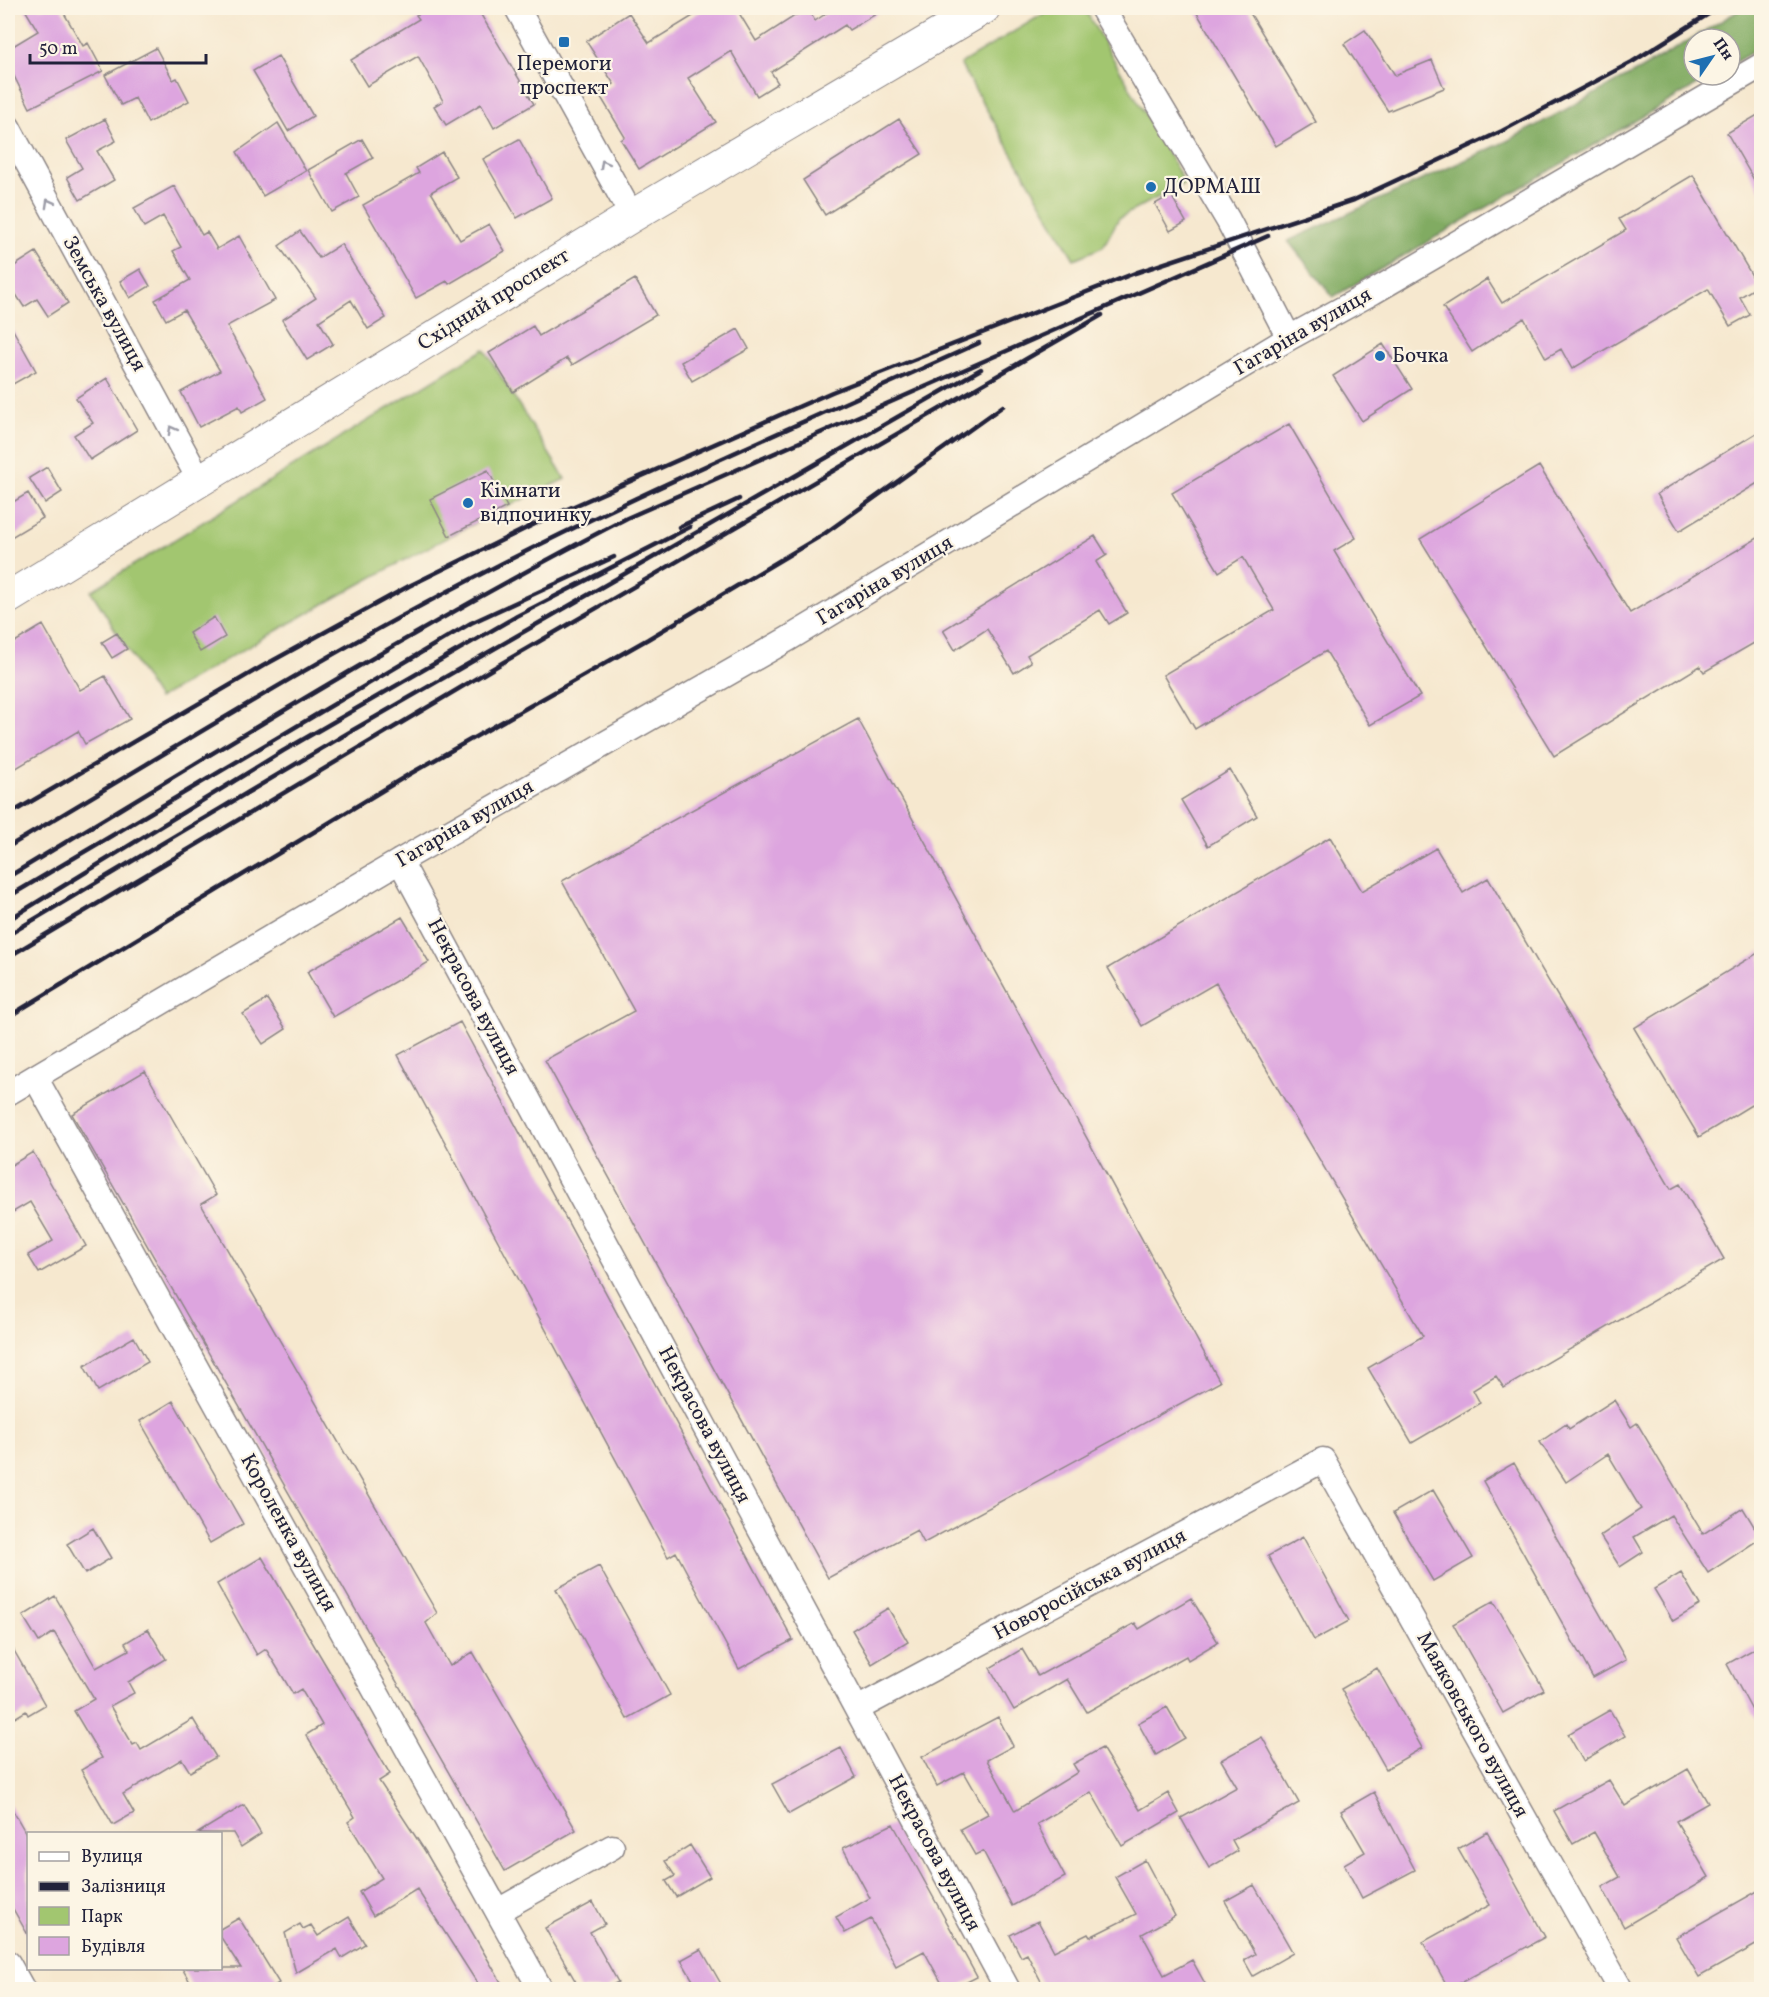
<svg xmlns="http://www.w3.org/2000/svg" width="1769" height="1997" font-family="Vollkorn,serif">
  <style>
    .green { fill: #a2c670; stroke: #627456; stroke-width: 1.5 }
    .forest { fill: #81ab62; stroke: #52664e; stroke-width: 1.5 }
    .building { fill: #dda5df }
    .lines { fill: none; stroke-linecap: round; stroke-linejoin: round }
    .minor-casing { stroke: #8c8585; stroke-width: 27 }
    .major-casing { stroke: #8c8585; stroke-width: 34 }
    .minor { stroke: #fff; stroke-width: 24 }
    .major { stroke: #fff; stroke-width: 32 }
    .rail { stroke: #22223b; stroke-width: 4.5 }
    .oneway { stroke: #9c9ca7 }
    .poi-dot { fill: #1f6fb2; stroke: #fcf5e5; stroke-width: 2 }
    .labels { text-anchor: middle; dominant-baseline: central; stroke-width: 4.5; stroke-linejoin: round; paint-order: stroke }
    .poi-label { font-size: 21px; fill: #22223b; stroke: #fcf5e5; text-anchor: start }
    .street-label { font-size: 21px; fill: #22223b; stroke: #fcf5e5 }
  </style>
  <rect width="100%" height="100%" fill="#fcf5e5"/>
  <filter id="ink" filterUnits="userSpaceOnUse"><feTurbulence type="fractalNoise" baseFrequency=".0167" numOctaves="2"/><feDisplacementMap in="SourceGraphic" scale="12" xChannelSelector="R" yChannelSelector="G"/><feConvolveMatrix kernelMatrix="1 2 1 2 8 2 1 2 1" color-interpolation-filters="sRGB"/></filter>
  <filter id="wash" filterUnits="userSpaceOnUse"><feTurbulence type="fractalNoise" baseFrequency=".008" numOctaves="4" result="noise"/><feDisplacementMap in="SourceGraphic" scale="24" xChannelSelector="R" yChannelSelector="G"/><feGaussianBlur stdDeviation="1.35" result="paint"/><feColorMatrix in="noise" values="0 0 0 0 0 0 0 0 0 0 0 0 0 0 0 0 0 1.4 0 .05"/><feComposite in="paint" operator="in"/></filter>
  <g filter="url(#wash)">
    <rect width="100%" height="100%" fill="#f6e8cf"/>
    <path class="green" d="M1053,8H1084L1185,183L1119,218L1103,247L1074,259L960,64Z
      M484,349L565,479C425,545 292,621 158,699L91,591Z"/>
    <path class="forest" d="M1743,8H1761V47L1730,65V39H1694V75H1714L1333,297L1288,241L1507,141L1641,69Z"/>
    <g id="blocks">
      <path class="building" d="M24,8H61L83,46L88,43L103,71L30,108L8,64V49L38,31Z
        M429,8H477L534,104L494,128L481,104L446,125L434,106L443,101L418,56L367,86L351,60L419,19L416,15Z
        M706,8H736L756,41L807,8L815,21L834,8H886L849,30L845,25L771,72L778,83L757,96L731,51L688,78L716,122L639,169L621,140L625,137L599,94L614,84L586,41L629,13L649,43Z
        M1194,8H1247L1316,122L1276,146Z
        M1365,30L1395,75L1432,60L1444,88L1388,111L1344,44Z
        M156,48L173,80L177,78L189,101L148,123L135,98L121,105L105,75Z
        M278,56L313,116L288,131L253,71Z
        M1761,113V192L1727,133Z
        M105,119L116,141L97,151L114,180L80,200L67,177L82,168L66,140Z
        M899,119L922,154L825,215L803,180Z
        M278,123L306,171L263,196L237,152Z
        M362,139L373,158L346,173L359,197L332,212L308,170Z
        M519,139L552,198L517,218L483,159Z
        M442,152L457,177L431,192L460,240L489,224L505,251L449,284L447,281L416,298L363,205L419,173L416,168Z
        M1693,175L1758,286L1740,297L1750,315L1730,326L1708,289L1572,369L1561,349L1546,358L1524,318L1472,352L1443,307L1487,279L1502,303L1626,230L1619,219Z
        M174,186L202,235L207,232L217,249L239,236L275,300L227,326L267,398L242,412L239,406L199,427L181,392L220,371L184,310L166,320L155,300L190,280L173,251L181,247L163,216L144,227L134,208Z
        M1171,195L1186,222L1170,231L1155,204Z
        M300,231L319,258L341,244L386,318L368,329L351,300L319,321L333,344L307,360L282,320L316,298L279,246Z
        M36,252L68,303L48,316L37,299L24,307L8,282V270Z
        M140,269L150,286L130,298L120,281Z
        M635,279L656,315L572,365L567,358L513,392L489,353L533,326L539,336Z
        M8,321L36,371L13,384L8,373Z
        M738,329L749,349L692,381L681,362Z
        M1383,344L1412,389L1362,421L1333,376Z
        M107,378L137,430L90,460L74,435L93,423L76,398Z
        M1289,424L1356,538L1334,551L1420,696L1370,725L1326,651L1195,729L1163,675L1274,610L1243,557L1219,572L1172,493Z
        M1761,430V481L1679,531L1657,494Z
        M1539,466L1630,613L1761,536V639L1704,672L1700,666L1554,756L1420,539Z
        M47,467L62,492L45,503L29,478Z
        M488,470L507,507L449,536L430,499Z
        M28,493L43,518L8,539V505Z
        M1095,536L1107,555L1096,562L1127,613L1109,624L1100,610L1027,655L1031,662L1014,673L987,629L955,650L943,630Z
        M214,617L225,637L200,652L189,633Z
        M43,625L80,690L105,676L130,719L85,744L78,731L8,773V646Z
        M117,633L127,649L112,658L102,642Z
        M858,719L1220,1382L924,1543L917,1530L828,1578L545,1060L634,1011L562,881Z
        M1230,770L1257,816L1208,846L1181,800Z
        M1330,837L1362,891L1436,848L1463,893L1488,878L1671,1189L1680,1184L1724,1259L1504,1388L1496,1376L1473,1390L1480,1403L1412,1443L1368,1368L1423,1336L1216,983L1142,1026L1108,968Z
        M402,917L429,962L333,1017L307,972Z
        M1761,951V1099L1699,1137L1634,1028Z
        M267,999L286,1029L263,1044L243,1014Z
        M460,1022L793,1640L739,1669L676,1552L668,1557L398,1055Z
        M145,1071L216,1195L201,1204L437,1613L426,1623L450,1666L473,1652L576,1830L505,1871L72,1114Z
        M33,1152L86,1246L39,1273L28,1255L53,1241L30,1202L8,1215V1167Z
        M134,1337L148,1362L98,1391L84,1366Z
        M1614,1400L1631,1427L1637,1423L1703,1534L1743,1508L1761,1538L1708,1573L1671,1515L1634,1537L1643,1552L1620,1567L1600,1536L1641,1509L1608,1454L1566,1482L1540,1442L1566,1424L1569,1429Z
        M173,1401L243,1524L210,1543L140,1421Z
        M1514,1463L1626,1660L1593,1678L1483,1481Z
        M1433,1490L1473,1558L1433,1581L1393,1513Z
        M93,1528L111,1558L85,1574L67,1544Z
        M1303,1537L1349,1621L1314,1640L1268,1556Z
        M262,1557L390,1774L379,1781L425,1851L505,1989H481L417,1889L373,1916L359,1892L382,1878L348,1822L355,1817L306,1735L322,1725L301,1689L293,1694L266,1649L257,1655L217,1584Z
        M599,1566L670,1695L627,1719L556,1589Z
        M1681,1573L1700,1605L1673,1621L1654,1589Z
        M55,1596L96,1668L129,1650L125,1643L148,1629L166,1659L128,1682L134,1693L110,1706L133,1745L137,1743L141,1750L193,1719L216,1757L190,1772L182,1759L123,1794L134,1813L113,1825L81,1770L102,1758L74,1711L94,1699L54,1632L39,1642L23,1616Z
        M1191,1598L1218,1642L1188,1660L1186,1656L1087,1712L1067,1679L1014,1710L990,1668L1022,1649L1038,1676L1135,1623L1139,1629Z
        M1494,1601L1544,1690L1503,1713L1453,1624Z
        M888,1608L908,1642L872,1664L852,1630Z
        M8,1640L45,1705L28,1715L26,1711L8,1722Z
        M1761,1645V1727L1727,1664Z
        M1377,1668L1422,1748L1386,1769L1341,1689Z
        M1167,1707L1185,1738L1156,1755L1138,1723Z
        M1610,1710L1625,1736L1583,1761L1568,1734Z
        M998,1717L1013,1746L987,1760L1015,1811L1078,1772L1073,1764L1102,1748L1140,1810L1168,1793L1179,1813L1122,1846L1091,1792L1037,1824L1065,1877L1012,1906L983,1851L975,1855L960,1829L988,1814L964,1772L937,1786L922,1757Z
        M1262,1737L1299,1803L1232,1840L1238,1851L1209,1868L1181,1818L1237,1787L1221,1760Z
        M841,1748L856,1777L789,1814L772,1784Z
        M1688,1769L1708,1803L1676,1821L1709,1877L1624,1927L1602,1887L1620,1877L1594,1832L1573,1844L1554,1811L1609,1780L1625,1806Z
        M1374,1792L1415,1870L1362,1898L1344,1864L1365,1852L1341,1811Z
        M8,1802L28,1837V1935L8,1900Z
        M244,1805L261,1834L241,1847L233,1833H198Z
        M893,1824L977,1977L953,1989H945L924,1951L896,1966L871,1919L845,1933L836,1917L870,1898L843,1848Z
        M1487,1832L1545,1937L1449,1989L1423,1942L1490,1905L1458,1849Z
        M690,1845L710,1877L676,1897L666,1881L675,1876L665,1861Z
        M1145,1860L1175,1916L1142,1934L1164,1975L1192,1960L1208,1989H1045L1027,1954L1021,1957L1010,1935L1038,1921L1054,1951L1088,1934L1090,1937L1136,1914L1115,1877Z
        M1254,1885L1293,1953L1253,1976L1244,1960L1255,1954L1225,1901Z
        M1761,1889V1942L1699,1977L1676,1937Z
        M593,1902L605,1924L590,1932L618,1982L605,1989H580L545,1928Z
        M349,1917L365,1944L342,1958L337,1949L296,1973L285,1933L300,1924L303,1929L311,1925L318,1936Z
        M239,1918L279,1983L269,1989H194L182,1968H241L220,1936V1929Z
        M701,1949L724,1989H698L681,1960Z"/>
    </g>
  </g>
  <g filter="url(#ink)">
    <use href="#blocks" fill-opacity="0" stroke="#8c8585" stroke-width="1.5"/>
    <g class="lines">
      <g class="minor-casing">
        <path id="minor" d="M517,8L632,216
          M1102,8L1228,220L1289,338
          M8,127L200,481
          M400,861L1008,1990
          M35,1077L541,1990
          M8,1093L400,861L788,639L1289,338L1373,292L1762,65
          M857,1709L1323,1460L1621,1990
          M498,1911L612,1847
          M8,1963L23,1990"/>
      </g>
      <g class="major-casing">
        <path id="major" d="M8,598L632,216L984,8"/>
      </g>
      <use href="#minor" class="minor"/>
      <use href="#major" class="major"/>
      <path class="rail" d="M679,527L739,499
        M8,815L263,666L409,586L547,518L832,392L1135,273L1354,200L1502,131L1632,62L1718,8
        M8,847C167,753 324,654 489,570C650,488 815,417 979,343
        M8,877C212,754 415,627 627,518L1268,236
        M8,897L471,623L614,557
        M8,920L283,751L517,616L690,527
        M8,935L353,730L981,369
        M8,957L502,663L1102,315
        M8,1017L408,775L648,639L824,534L1003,406"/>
    </g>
    <defs><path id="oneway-chevron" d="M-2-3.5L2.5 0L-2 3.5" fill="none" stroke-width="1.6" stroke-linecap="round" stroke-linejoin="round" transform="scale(1.5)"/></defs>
    <g class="oneway">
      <use href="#oneway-chevron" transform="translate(604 164) rotate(-119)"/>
      <use href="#oneway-chevron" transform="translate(49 203) rotate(-119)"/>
      <use href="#oneway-chevron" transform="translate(172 430) rotate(-119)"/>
    </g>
  </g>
  <g class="poi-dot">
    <rect x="558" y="36" width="12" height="12" rx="3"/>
    <circle cx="1151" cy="187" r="6"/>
    <circle cx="1380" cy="356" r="6"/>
    <circle cx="468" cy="503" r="6"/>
  </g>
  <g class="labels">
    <g class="poi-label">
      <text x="564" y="64" text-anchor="middle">Перемоги<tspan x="564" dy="24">проспект</tspan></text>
      <text x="1163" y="187">ДОРМАШ</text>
      <text x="1392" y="356">Бочка</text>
      <text x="480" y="491">Кімнати<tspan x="480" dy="24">відпочинку</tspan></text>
    </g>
    <g class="street-label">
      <text transform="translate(494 300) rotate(-32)">Східний проспект</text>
      <text transform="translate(104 304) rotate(61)">Земська вулиця</text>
      <text transform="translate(1303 332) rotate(-30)">Гагаріна вулиця</text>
      <text transform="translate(885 581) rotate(-31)">Гагаріна вулиця</text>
      <text transform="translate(465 824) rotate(-30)">Гагаріна вулиця</text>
      <text transform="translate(473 997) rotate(62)">Некрасова вулиця</text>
      <text transform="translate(704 1425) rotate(62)">Некрасова вулиця</text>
      <text transform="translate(288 1533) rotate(61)">Короленка вулиця</text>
      <text transform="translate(1090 1585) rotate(-28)">Новоросійська вулиця</text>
      <text transform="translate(1472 1725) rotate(61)">Маяковського вулиця</text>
      <text transform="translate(934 1853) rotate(62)">Некрасова вулиця</text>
    </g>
  </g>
  <rect width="1769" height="1997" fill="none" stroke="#fcf5e5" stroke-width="30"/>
  <rect x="27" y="1832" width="195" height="138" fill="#fcf5e5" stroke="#a5a1a1" stroke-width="1.5"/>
  <rect x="39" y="1852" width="30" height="9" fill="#ffffff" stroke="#a5a1a1" stroke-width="1.5"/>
  <text x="81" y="1862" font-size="18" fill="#22223b">Вулиця</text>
  <rect x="39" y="1882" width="30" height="9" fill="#22223b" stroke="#a5a1a1" stroke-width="1.5"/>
  <text x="81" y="1892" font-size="18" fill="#22223b">Залізниця</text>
  <rect x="39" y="1907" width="30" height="18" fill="#a2c670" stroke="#a5a1a1" stroke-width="1.5"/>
  <text x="81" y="1922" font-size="18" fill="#22223b">Парк</text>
  <rect x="39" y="1937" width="30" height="18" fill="#dda5df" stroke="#a5a1a1" stroke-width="1.5"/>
  <text x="81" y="1952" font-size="18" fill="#22223b">Будівля</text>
  <g transform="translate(1712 57) rotate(55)"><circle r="28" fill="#fcf5e5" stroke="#a5a1a1" stroke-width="1.5"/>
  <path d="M0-4.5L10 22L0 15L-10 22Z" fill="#1f6fb2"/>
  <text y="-9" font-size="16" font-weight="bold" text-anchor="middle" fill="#22223b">Пн</text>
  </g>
  <path d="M30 54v9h176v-9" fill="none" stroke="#22223b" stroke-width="3"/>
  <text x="39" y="54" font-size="18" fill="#22223b" stroke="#fcf5e5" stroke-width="4.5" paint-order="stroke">50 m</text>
</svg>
